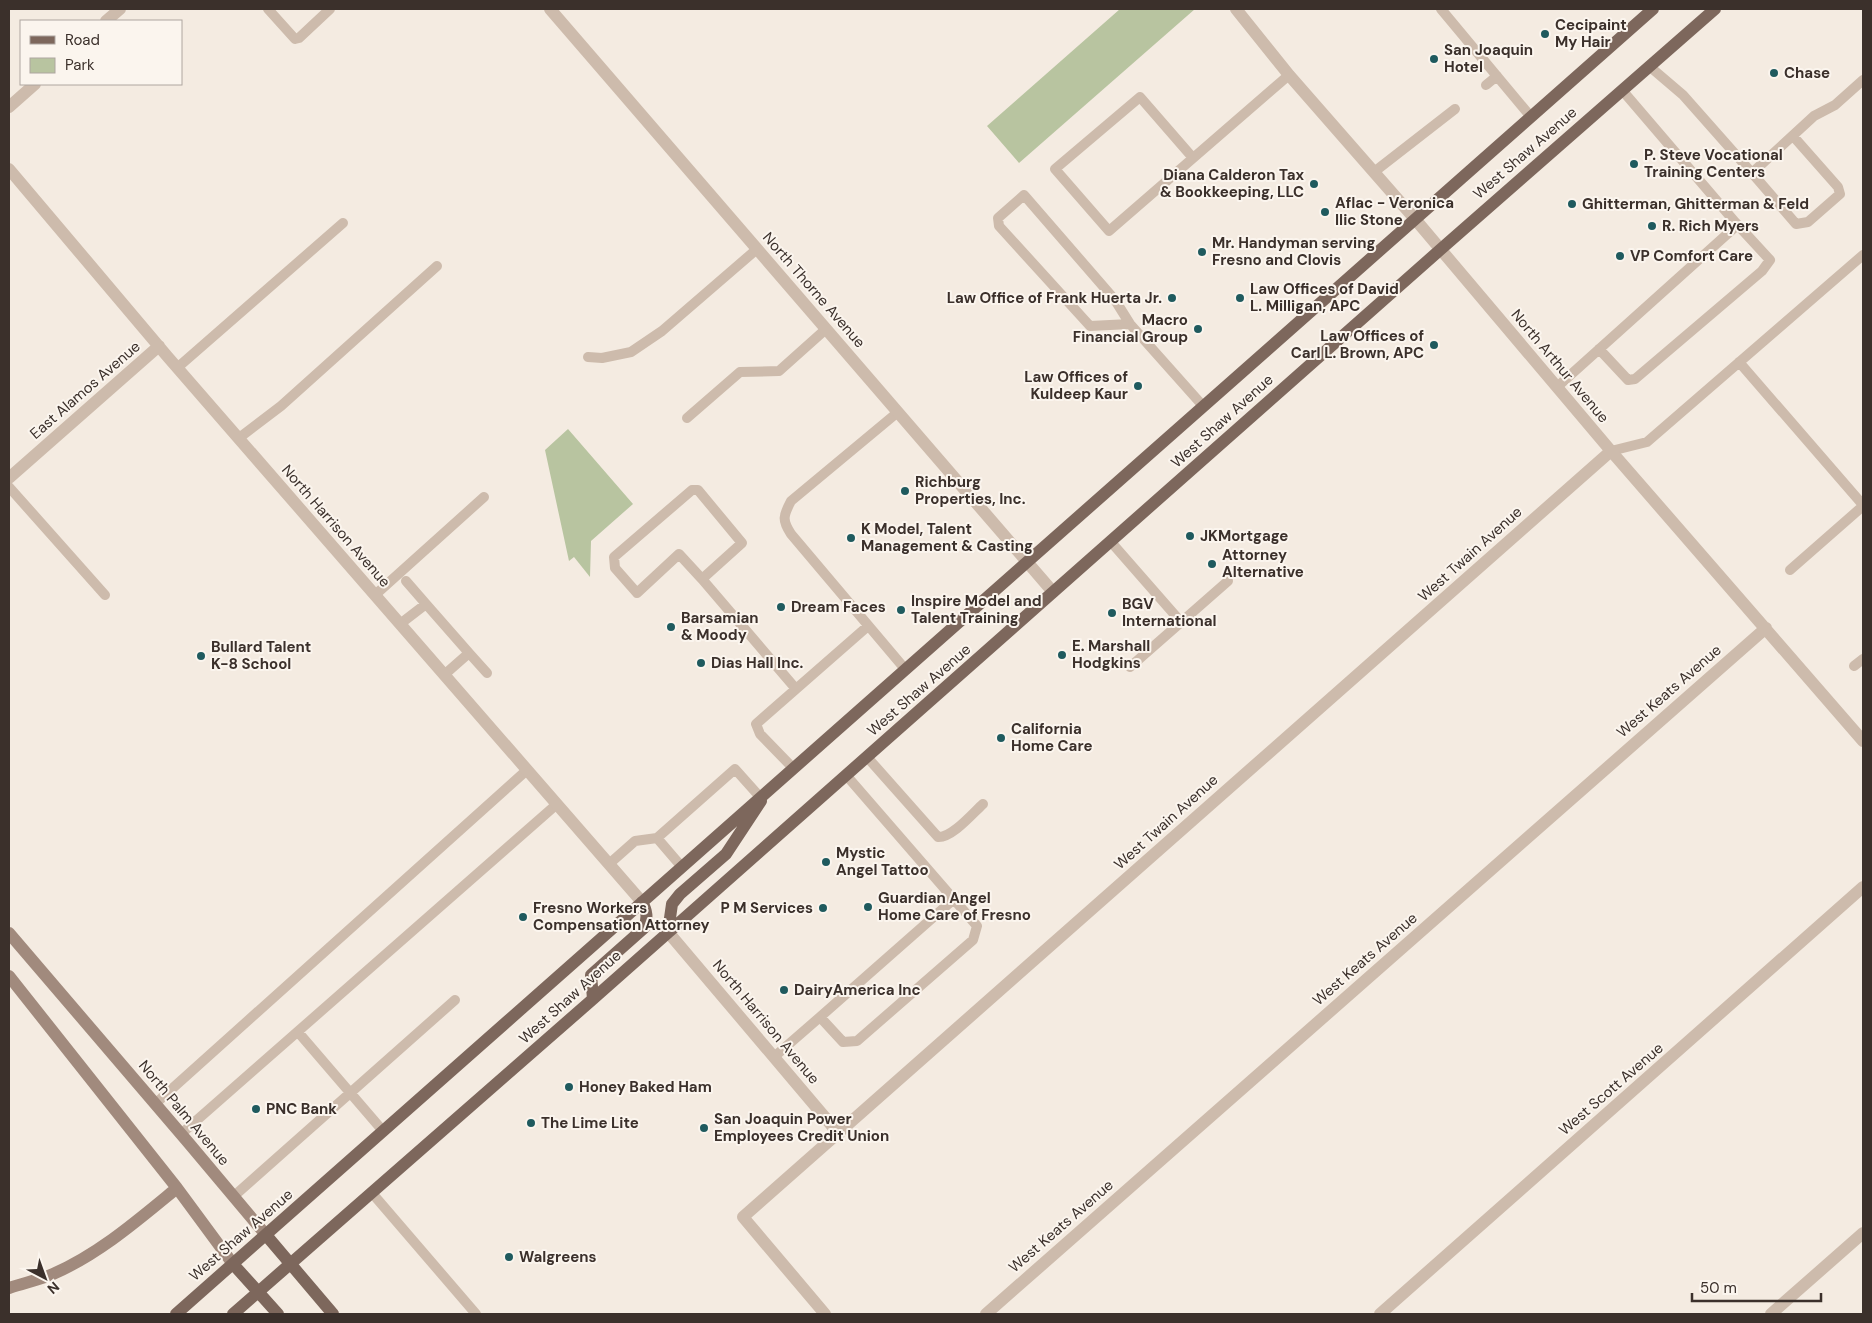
<svg xmlns="http://www.w3.org/2000/svg" width="1872" height="1323" font-family="'DM Sans',sans-serif">
  <style>
    .green { fill: #b8c4a0 }
    .lines { fill: none; stroke-linecap: round; stroke-linejoin: round }
    .lane { stroke: #cdbbac; stroke-width: 10 }
    .street { stroke: #cdbbac; stroke-width: 12 }
    .secondary { stroke: #a18a7d; stroke-width: 12 }
    .primary { stroke: #7d675c; stroke-width: 12 }
    .poi-dot { fill: #1f5a5e; stroke: #fbf5ee; stroke-width: 2 }
    .labels { text-anchor: middle; dominant-baseline: central; stroke-width: 4; stroke-linejoin: round; paint-order: stroke }
    .poi-label { font-size: 15px; font-weight: bold; fill: #3b302b; stroke: #fbf5ee; text-anchor: start }
    .street-label { font-size: 15px; fill: #3b302b; stroke: #fbf5ee }
  </style>
  <rect width="100%" height="100%" fill="#f4ebe1"/>
  <path class="green" d="M1120,9H1195L1019,163L987,126Z
    M568,429L633,504L591,541L590,577L574,557L569,561L545,450Z"/>
  <g class="lines">
    <path class="lane" d="M268,9L295,39L299,38L330,9
      M1441,9L1531,117
      M1649,66L1683,95L1752,173L1814,116L1835,105L1863,80
      M1486,85L1497,76
      M1193,158L1140,97L1055,169L1109,231L1289,75
      M1374,172L1455,109
      M1752,173L1796,224L1808,222L1840,194L1838,187L1793,136
      M1130,324L1090,326L999,226L998,218L1024,195L1115,300L1130,324L1203,406
      M1599,349L1628,380L1635,379L1762,271L1770,260L1735,222
      M588,357L602,358L631,352L662,331L757,249
      M1739,362L1863,505
      M177,368L343,223
      M1557,387L1734,228L1735,222L1622,90
      M898,412L791,501C783,516 782,520 791,534L905,669
      M687,418L740,372L779,371L826,329
      M239,438L281,406L437,266
      M1611,451L1647,442L1863,255
      M9,487L105,595
      M1111,542L1181,622
      M1790,570L1863,506
      M702,579L679,554L637,593L615,568L614,557L692,490H698L742,543L702,579L796,689
      M406,581L426,604
      M375,595L484,497
      M400,624L426,604L469,653L444,675
      M469,653L487,673
      M1854,666L1863,659
      M1130,667L1228,581
      M867,757L938,837C952,838 973,813 983,804
      M793,768L760,734L756,724L868,626
      M657,838L681,866
      M609,864L635,841L657,838L735,769L760,797
      M820,1017L954,899
      M298,1032L383,1131
      M774,1057L820,1017L843,1042L857,1041L973,940L977,926L846,775
      M155,1104L527,770
      M181,1134L557,804
      M372,1193L476,1314
      M234,1196L455,1000"/>
    <path class="street" d="M550,9L1053,592
      M1236,9L1289,75L1415,219L1611,451L1863,741
      M106,21L120,9
      M9,107L35,84
      M9,169L167,356L642,902
      M9,478L159,346
      M668,932L839,1134
      M825,1314L743,1217L1611,451
      M986,1314L1766,628
      M1380,1314L1863,887
      M1771,1314L1863,1233"/>
    <path class="secondary" d="M9,933L187,1141L266,1235
      M9,976L177,1188L233,1264
      M9,1288C23,1283 39,1280 53,1274C99,1254 138,1220 177,1188"/>
    <path class="primary" d="M668,932L672,904L680,894L726,854L761,801
      M593,999L591,975L644,928C648,918 647,911 642,902
      M266,1235L333,1314
      M233,1264L278,1314
      M176,1314L1653,9
      M233,1314L593,999L1441,249L1715,9"/>
  </g>
  <g class="poi-dot">
    <circle cx="1545" cy="34" r="5"/>
    <circle cx="1434" cy="59" r="5"/>
    <circle cx="1774" cy="73" r="5"/>
    <circle cx="1634" cy="164" r="5"/>
    <circle cx="1314" cy="184" r="5"/>
    <circle cx="1572" cy="204" r="5"/>
    <circle cx="1325" cy="212" r="5"/>
    <circle cx="1652" cy="226" r="5"/>
    <circle cx="1202" cy="252" r="5"/>
    <circle cx="1620" cy="256" r="5"/>
    <circle cx="1172" cy="298" r="5"/>
    <circle cx="1240" cy="298" r="5"/>
    <circle cx="1198" cy="329" r="5"/>
    <circle cx="1434" cy="345" r="5"/>
    <circle cx="1138" cy="386" r="5"/>
    <circle cx="905" cy="491" r="5"/>
    <circle cx="1190" cy="536" r="5"/>
    <circle cx="851" cy="538" r="5"/>
    <circle cx="1212" cy="564" r="5"/>
    <circle cx="781" cy="607" r="5"/>
    <circle cx="901" cy="610" r="5"/>
    <circle cx="1112" cy="613" r="5"/>
    <circle cx="671" cy="627" r="5"/>
    <circle cx="1062" cy="655" r="5"/>
    <circle cx="201" cy="656" r="5"/>
    <circle cx="701" cy="663" r="5"/>
    <circle cx="1001" cy="738" r="5"/>
    <circle cx="826" cy="862" r="5"/>
    <circle cx="868" cy="907" r="5"/>
    <circle cx="823" cy="908" r="5"/>
    <circle cx="523" cy="917" r="5"/>
    <circle cx="784" cy="990" r="5"/>
    <circle cx="569" cy="1087" r="5"/>
    <circle cx="256" cy="1109" r="5"/>
    <circle cx="531" cy="1123" r="5"/>
    <circle cx="704" cy="1128" r="5"/>
    <circle cx="509" cy="1257" r="5"/>
  </g>
  <g class="labels">
    <g class="poi-label">
      <text x="1555" y="25">Cecipaint<tspan x="1555" dy="17">My Hair</tspan></text>
      <text x="1444" y="50">San Joaquin<tspan x="1444" dy="17">Hotel</tspan></text>
      <text x="1784" y="73">Chase</text>
      <text x="1644" y="155">P. Steve Vocational<tspan x="1644" dy="17">Training Centers</tspan></text>
      <text x="1304" y="175" text-anchor="end">Diana Calderon Tax<tspan x="1304" dy="17">&amp; Bookkeeping, LLC</tspan></text>
      <text x="1335" y="203">Aflac - Veronica<tspan x="1335" dy="17">IIic Stone</tspan></text>
      <text x="1582" y="204">Ghitterman, Ghitterman &amp; Feld</text>
      <text x="1662" y="226">R. Rich Myers</text>
      <text x="1212" y="243">Mr. Handyman serving<tspan x="1212" dy="17">Fresno and Clovis</tspan></text>
      <text x="1630" y="256">VP Comfort Care</text>
      <text x="1250" y="289">Law Offices of David<tspan x="1250" dy="17">L. Milligan, APC</tspan></text>
      <text x="1162" y="298" text-anchor="end">Law Office of Frank Huerta Jr.</text>
      <text x="1188" y="320" text-anchor="end">Macro<tspan x="1188" dy="17">Financial Group</tspan></text>
      <text x="1424" y="336" text-anchor="end">Law Offices of<tspan x="1424" dy="17">Carl L. Brown, APC</tspan></text>
      <text x="1128" y="377" text-anchor="end">Law Offices of<tspan x="1128" dy="17">Kuldeep Kaur</tspan></text>
      <text x="915" y="482">Richburg<tspan x="915" dy="17">Properties, Inc.</tspan></text>
      <text x="861" y="529">K Model, Talent<tspan x="861" dy="17">Management &amp; Casting</tspan></text>
      <text x="1200" y="536">JKMortgage</text>
      <text x="1222" y="555">Attorney<tspan x="1222" dy="17">Alternative</tspan></text>
      <text x="911" y="601">Inspire Model and<tspan x="911" dy="17">Talent Training</tspan></text>
      <text x="1122" y="604">BGV<tspan x="1122" dy="17">International</tspan></text>
      <text x="791" y="607">Dream Faces</text>
      <text x="681" y="618">Barsamian<tspan x="681" dy="17">&amp; Moody</tspan></text>
      <text x="1072" y="646">E. Marshall<tspan x="1072" dy="17">Hodgkins</tspan></text>
      <text x="211" y="647">Bullard Talent<tspan x="211" dy="17">K-8 School</tspan></text>
      <text x="711" y="663">Dias Hall Inc.</text>
      <text x="1011" y="729">California<tspan x="1011" dy="17">Home Care</tspan></text>
      <text x="836" y="853">Mystic<tspan x="836" dy="17">Angel Tattoo</tspan></text>
      <text x="878" y="898">Guardian Angel<tspan x="878" dy="17">Home Care of Fresno</tspan></text>
      <text x="533" y="908">Fresno Workers<tspan x="533" dy="17">Compensation Attorney</tspan></text>
      <text x="813" y="908" text-anchor="end">P M Services</text>
      <text x="794" y="990">DairyAmerica Inc</text>
      <text x="579" y="1087">Honey Baked Ham</text>
      <text x="266" y="1109">PNC Bank</text>
      <text x="714" y="1119">San Joaquin Power<tspan x="714" dy="17">Employees Credit Union</tspan></text>
      <text x="541" y="1123">The Lime Lite</text>
      <text x="519" y="1257">Walgreens</text>
    </g>
    <g class="street-label">
      <text transform="translate(1525 153) rotate(-41)">West Shaw Avenue</text>
      <text transform="translate(814 290) rotate(49)">North Thorne Avenue</text>
      <text transform="translate(1560 366) rotate(50)">North Arthur Avenue</text>
      <text transform="translate(85 390) rotate(-41)">East Alamos Avenue</text>
      <text transform="translate(1222 421) rotate(-42)">West Shaw Avenue</text>
      <text transform="translate(336 526) rotate(49)">North Harrison Avenue</text>
      <text transform="translate(1470 554) rotate(-42)">West Twain Avenue</text>
      <text transform="translate(919 690) rotate(-41)">West Shaw Avenue</text>
      <text transform="translate(1669 691) rotate(-41)">West Keats Avenue</text>
      <text transform="translate(1166 822) rotate(-42)">West Twain Avenue</text>
      <text transform="translate(1365 959) rotate(-41)">West Keats Avenue</text>
      <text transform="translate(570 997) rotate(-42)">West Shaw Avenue</text>
      <text transform="translate(766 1022) rotate(50)">North Harrison Avenue</text>
      <text transform="translate(1611 1089) rotate(-41)">West Scott Avenue</text>
      <text transform="translate(184 1113) rotate(50)">North Palm Avenue</text>
      <text transform="translate(1061 1226) rotate(-41)">West Keats Avenue</text>
      <text transform="translate(241 1235) rotate(-41)">West Shaw Avenue</text>
    </g>
  </g>
  <rect width="1872" height="1323" fill="none" stroke="#3b302b" stroke-width="20"/>
  <rect x="20" y="20" width="162" height="65" fill="#fbf5ee" stroke="#aea6a0"/>
  <rect x="30" y="36" width="25" height="8" fill="#7d675c" stroke="#aea6a0"/>
  <text x="65" y="45" font-size="15" fill="#3b302b">Road</text>
  <rect x="30" y="58" width="25" height="15" fill="#b8c4a0" stroke="#aea6a0"/>
  <text x="65" y="70" font-size="15" fill="#3b302b">Park</text>
  <g transform="translate(45 1278) rotate(139)" stroke="#fbf5ee" stroke-width="4" paint-order="stroke">
  <path d="M0-4L9 19L0 12L-9 19Z" fill="#3b302b"/>
  <text y="-8" font-size="14" font-weight="bold" text-anchor="middle" fill="#3b302b">N</text>
  </g>
  <path d="M1692 1293v8h129v-8" fill="none" stroke="#3b302b" stroke-width="2.5"/>
  <text x="1700" y="1293" font-size="15" fill="#3b302b" stroke="#fbf5ee" stroke-width="4" paint-order="stroke">50 m</text>
</svg>
